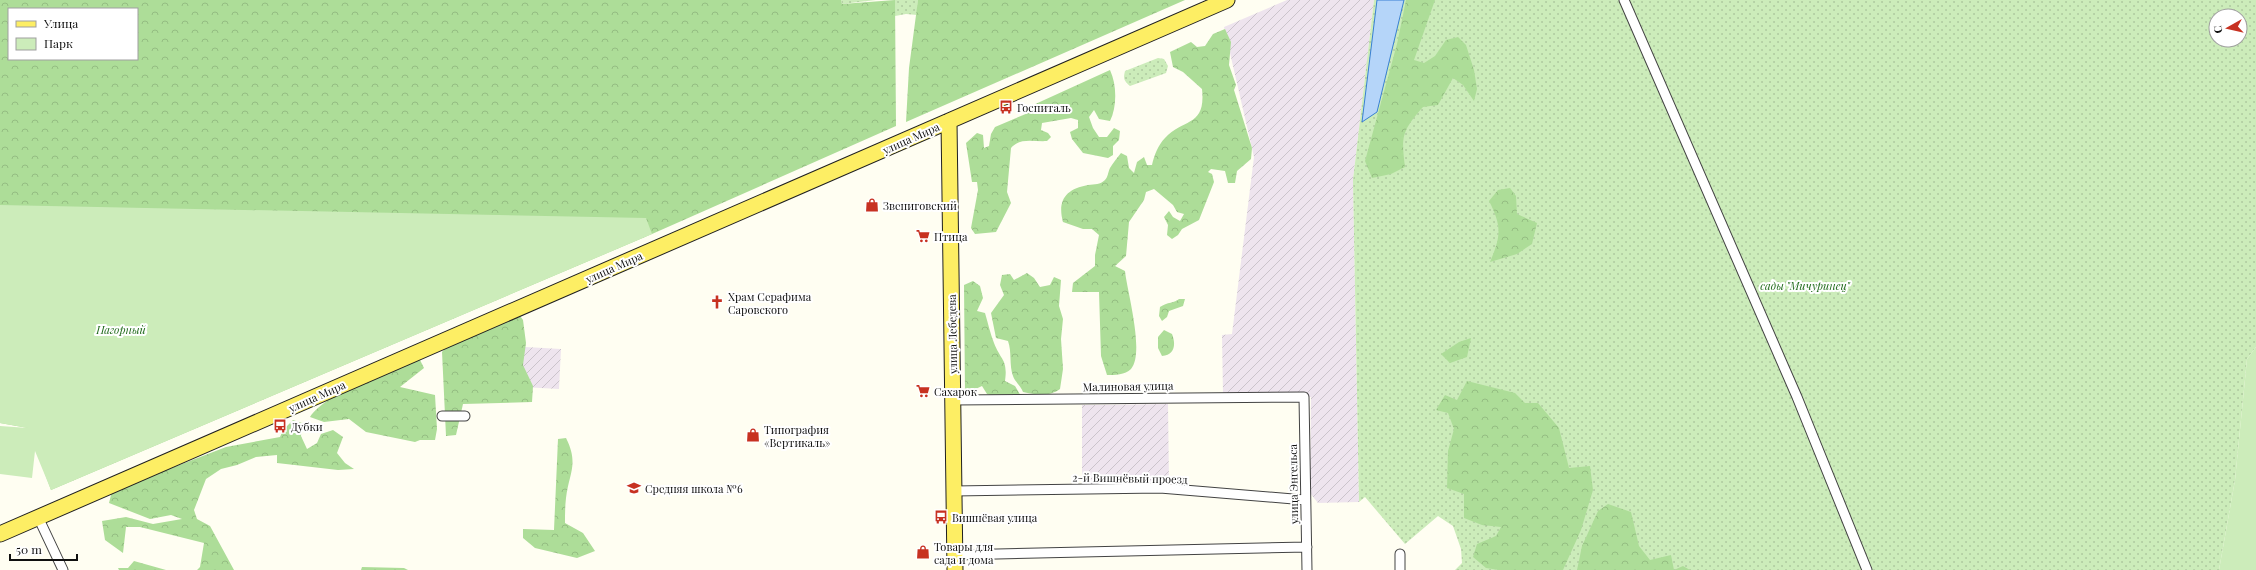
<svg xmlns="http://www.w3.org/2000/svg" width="2256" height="570" font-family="'Playfair Display',serif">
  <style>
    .industrial { fill: url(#industrial-furrows) }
    .grass { fill: url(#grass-dots); fill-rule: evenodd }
    .forest { fill: url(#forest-crowns); fill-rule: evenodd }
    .park { fill: #ccecba }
    .water { fill: #b5d5f9; stroke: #387fd3 }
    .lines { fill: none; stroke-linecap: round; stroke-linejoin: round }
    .minor-casing { stroke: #434343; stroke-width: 11 }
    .primary-casing { stroke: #212121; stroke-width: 17 }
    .minor { stroke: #fff; stroke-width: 9 }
    .primary { stroke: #fdee64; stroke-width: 15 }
    .labels { text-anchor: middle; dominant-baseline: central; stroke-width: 4; stroke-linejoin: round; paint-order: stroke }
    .poi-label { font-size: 11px; fill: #101010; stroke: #fff; text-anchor: start }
    .street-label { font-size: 11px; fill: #101010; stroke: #fff }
    .park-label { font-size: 11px; font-style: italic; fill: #216b1c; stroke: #fff }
  </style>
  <defs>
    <pattern id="industrial-furrows" width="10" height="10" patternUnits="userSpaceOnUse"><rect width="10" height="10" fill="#eee4ee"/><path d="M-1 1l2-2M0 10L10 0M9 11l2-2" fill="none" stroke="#cbc3cb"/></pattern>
    <pattern id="grass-dots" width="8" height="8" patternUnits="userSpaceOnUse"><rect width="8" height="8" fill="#ccecba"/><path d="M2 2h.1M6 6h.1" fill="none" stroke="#aec99f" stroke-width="1.8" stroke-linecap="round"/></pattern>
    <pattern id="forest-crowns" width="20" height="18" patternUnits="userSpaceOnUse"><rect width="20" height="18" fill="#addd98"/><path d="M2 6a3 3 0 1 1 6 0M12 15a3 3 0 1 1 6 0" fill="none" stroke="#94bd82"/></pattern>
  </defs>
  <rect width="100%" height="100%" fill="#fffef2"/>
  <path class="industrial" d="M1287,0H1374L1353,180L1359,502L1318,503L1310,493L1311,397H1272L1271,392L1223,394L1222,335L1232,334L1254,157L1224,27Z
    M506,346L561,349L559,389L504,386Z
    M1168,404L1169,484L1082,485V405Z"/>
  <path class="grass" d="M841,0H876L842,4Z
    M895,0H918L917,15L906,14L895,16Z
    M1374,0H2256V347L2247,359L2235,480L2219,570H1455L1462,563L1461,549L1453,526L1438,516L1405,544L1365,497L1359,502L1353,180ZM2216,16H2240V40H2216Z
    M1158,58L1164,59L1168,66L1166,73L1130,86C1124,81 1123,79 1125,71Z"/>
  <path class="forest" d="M0,0H841L842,4L895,0L896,126L652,234L51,490L28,428L0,423ZM9,9H137V59H9Z
    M918,0H1185L906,122L909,68Z
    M1406,0H1435L1414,60L1424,63L1435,56L1446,40L1458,37L1466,45L1474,70L1477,89L1474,101L1463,85L1453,78L1438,105L1423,107C1402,131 1401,136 1405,167L1391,174L1372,178L1365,161L1397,44Z
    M1225,29L1231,42L1229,65L1236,85L1234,90L1252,148L1251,159L1237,171L1235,183H1228L1225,171L1211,169L1208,172L1212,174L1214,182L1199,220L1182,229L1178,235L1172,239L1167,235L1168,225L1164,217L1169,211L1173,217L1180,221L1184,214L1177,212L1173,205L1154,189L1146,192L1144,200L1129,222L1126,256L1115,266L1125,271C1127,291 1145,353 1131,369C1125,375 1115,375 1107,375L1101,356L1099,292H1072L1073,283L1095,266V255L1099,235L1092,229H1083L1063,222C1057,200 1066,189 1088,185C1095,184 1100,185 1105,180C1108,177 1108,172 1110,168C1113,163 1117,158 1121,153L1127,156L1129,168L1134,173L1137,162L1144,157L1147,165H1152C1154,156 1158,145 1165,138C1184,118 1206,127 1202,89L1183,72L1173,67L1170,52L1191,42L1197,47L1205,46L1213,34Z
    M1110,70C1117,85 1117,107 1110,121L1099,119L1094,110L1089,117L1093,128L1099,137H1107L1114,128L1120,131L1119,140L1113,146V155L1108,158L1083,153L1072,139L1070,132L1078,128V120L1071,118L1042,123L1041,130L1048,133L1051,137L1047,141C1034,142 1020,137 1011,148L1007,192L1011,203L996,232L975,234L971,228L978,190L977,182H972L966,143L977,133L983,135L984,148L989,146L991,134L995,127L1028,113L1031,106Z
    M1510,188L1516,196L1517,214L1537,223L1532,244L1517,254L1490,262C1501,236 1502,226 1489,201L1498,190Z
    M1027,273L1034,278L1040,287L1050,285L1054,277L1061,280L1059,306L1063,319L1061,339L1063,369L1060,389C1049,397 1036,395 1023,392C1021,386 1015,382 1013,376C1009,365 1012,352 1008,341L996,338L991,313L1004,295L1000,285L1002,275L1010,274L1014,280Z
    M973,281L980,286L983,298L977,311L985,313C988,323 990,333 994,343C1001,361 1008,359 1005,381L1015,386L1021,396L998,397L987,394L982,386L965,394L964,285Z
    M1179,299H1185L1183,306L1169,311L1167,317L1162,321L1159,316L1160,307C1167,302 1175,303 1179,299Z
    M518,313L523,320L526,343L523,365L533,386L532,402L463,404L456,435L446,436L442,352L454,338Z
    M1164,330L1172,334C1176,344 1175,355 1162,356L1158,348V337Z
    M1471,338L1467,357L1450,363L1441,354L1459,342Z
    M420,360L424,368L400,387L435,395L437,429L435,440H420L415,442L366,432L349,419L324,422L310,417C326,393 391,367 420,360Z
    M1467,381L1515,393L1525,403H1538L1559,428L1569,468L1590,466L1593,490L1581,530L1563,570H1499L1486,568L1473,557L1477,544L1496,536L1501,527L1482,525L1464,518V494L1447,488L1448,451L1454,429L1448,413L1436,410L1445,395L1457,400Z
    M293,420L302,423L301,436L307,449L317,443L321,434L333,430L343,437L337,453L345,463L354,469L338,470L277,463V455L256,457L237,465L221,469L206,479L194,510L197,519L210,526L234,570H197L200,567L204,543L140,527H126L123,553L105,540L102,521L126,517L153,524L182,519L171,515L150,519L109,503L112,491L226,447L280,437L283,430Z
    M566,438C579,464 569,473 566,498C565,506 565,515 565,523L583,533L595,551L577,558L535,548L523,538V529L554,530L558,439Z
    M1608,504L1631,512L1639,546L1650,560L1671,555L1674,570L1683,566L1690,570H1577L1582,546L1598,511Z
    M134,561L166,570H119L118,568H128Z
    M362,567L404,568L408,570H361Z"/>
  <path class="park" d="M0,205L646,218L652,234L51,490L35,451L32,478L0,474V426L28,428L0,423Z
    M2256,347V570H2219L2235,480L2247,359Z"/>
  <path class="water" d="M1377,0H1404L1377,112L1362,122Z"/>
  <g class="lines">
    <g class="minor-casing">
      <path id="minor" d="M1624,0L1797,397L1867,570
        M952,400L1304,397L1307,570
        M442,416H465
        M954,491L1160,488L1305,500
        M38,517L63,570
        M955,555L1307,547
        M1400,570V554"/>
    </g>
    <g class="primary-casing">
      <path id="primary" d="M949,121L955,570
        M0,534L1227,0"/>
    </g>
    <use href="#minor" class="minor"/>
    <use href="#primary" class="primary"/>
  </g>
  <defs>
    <g id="bus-bare" transform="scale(1.08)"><path d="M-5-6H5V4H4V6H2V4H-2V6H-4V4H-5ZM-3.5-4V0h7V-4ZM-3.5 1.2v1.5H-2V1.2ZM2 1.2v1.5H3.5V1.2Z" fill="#c73121" stroke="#fff" stroke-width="2.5" paint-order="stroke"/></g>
    <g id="shop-bare" transform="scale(1.08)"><path d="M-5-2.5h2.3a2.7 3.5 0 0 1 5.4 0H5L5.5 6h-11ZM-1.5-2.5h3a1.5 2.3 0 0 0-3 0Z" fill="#c73121" stroke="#fff" stroke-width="2.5" paint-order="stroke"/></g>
    <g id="supermarket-bare" transform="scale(1.08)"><path d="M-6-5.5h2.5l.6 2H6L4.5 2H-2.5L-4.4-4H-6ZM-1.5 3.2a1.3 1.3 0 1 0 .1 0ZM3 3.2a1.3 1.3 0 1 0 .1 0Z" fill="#c73121" stroke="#fff" stroke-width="2.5" paint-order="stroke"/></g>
    <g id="church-bare" transform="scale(1.08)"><path d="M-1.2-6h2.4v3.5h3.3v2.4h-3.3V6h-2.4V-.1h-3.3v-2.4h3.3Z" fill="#c73121" stroke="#fff" stroke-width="2.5" paint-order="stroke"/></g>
    <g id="school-bare" transform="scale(1.08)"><path d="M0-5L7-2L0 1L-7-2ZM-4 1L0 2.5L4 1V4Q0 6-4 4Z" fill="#c73121" stroke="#fff" stroke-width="2.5" paint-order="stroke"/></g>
  </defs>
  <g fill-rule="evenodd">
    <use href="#bus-bare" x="1006" y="107"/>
    <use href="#shop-bare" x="872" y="205"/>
    <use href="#supermarket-bare" x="923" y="236"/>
    <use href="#church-bare" x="717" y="302"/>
    <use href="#supermarket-bare" x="923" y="391"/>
    <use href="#bus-bare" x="280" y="426"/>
    <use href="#shop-bare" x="753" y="435"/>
    <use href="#school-bare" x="634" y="488"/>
    <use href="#bus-bare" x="941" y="517"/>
    <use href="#shop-bare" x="923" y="552"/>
  </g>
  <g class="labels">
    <g class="poi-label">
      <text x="1017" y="107">Госпиталь</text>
      <text x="883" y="205">Звениговский</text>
      <text x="934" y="236">Птица</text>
      <text x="728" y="296">Храм Серафима<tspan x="728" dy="13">Саровского</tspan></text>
      <text x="934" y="391">Сахарок</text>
      <text x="291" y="426">Дубки</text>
      <text x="764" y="429">Типография<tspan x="764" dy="13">«Вертикаль»</tspan></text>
      <text x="645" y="488">Средняя школа №6</text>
      <text x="952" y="517">Вишнёвая улица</text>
      <text x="934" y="546">Товары для<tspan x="934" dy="13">сада и дома</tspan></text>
    </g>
    <g class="street-label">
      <text transform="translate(911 138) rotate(-24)">улица Мира</text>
      <text transform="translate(614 267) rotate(-24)">улица Мира</text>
      <text transform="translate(952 334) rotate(-91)">улица Лебедева</text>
      <text transform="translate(1128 386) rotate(-1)">Малиновая улица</text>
      <text transform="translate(317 396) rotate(-24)">улица Мира</text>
      <text transform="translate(1130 478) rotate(1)">2-й Вишнёвый проезд</text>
      <text transform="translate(1293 484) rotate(-91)">улица Энгельса</text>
    </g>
    <g class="park-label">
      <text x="1805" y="285">сады "Мичуринец"</text>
      <text x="121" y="329">Нагорный</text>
    </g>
  </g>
  <rect x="8" y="8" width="130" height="52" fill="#ffffff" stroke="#9f9f9f"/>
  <rect x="16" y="21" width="20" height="6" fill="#fdee64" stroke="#9f9f9f"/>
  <text x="44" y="28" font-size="12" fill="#101010">Улица</text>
  <rect x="16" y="38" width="20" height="12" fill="#ccecba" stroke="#9f9f9f"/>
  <text x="44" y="48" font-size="12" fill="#101010">Парк</text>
  <g transform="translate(2228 28) rotate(262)"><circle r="19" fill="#ffffff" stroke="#9f9f9f"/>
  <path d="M0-3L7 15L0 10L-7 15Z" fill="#c73121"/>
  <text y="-6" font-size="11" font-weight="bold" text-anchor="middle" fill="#101010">С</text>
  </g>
  <path d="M10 554v6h67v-6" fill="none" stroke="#101010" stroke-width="2"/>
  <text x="16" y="554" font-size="12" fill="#101010" stroke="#ffffff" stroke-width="3" paint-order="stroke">50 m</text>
</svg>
